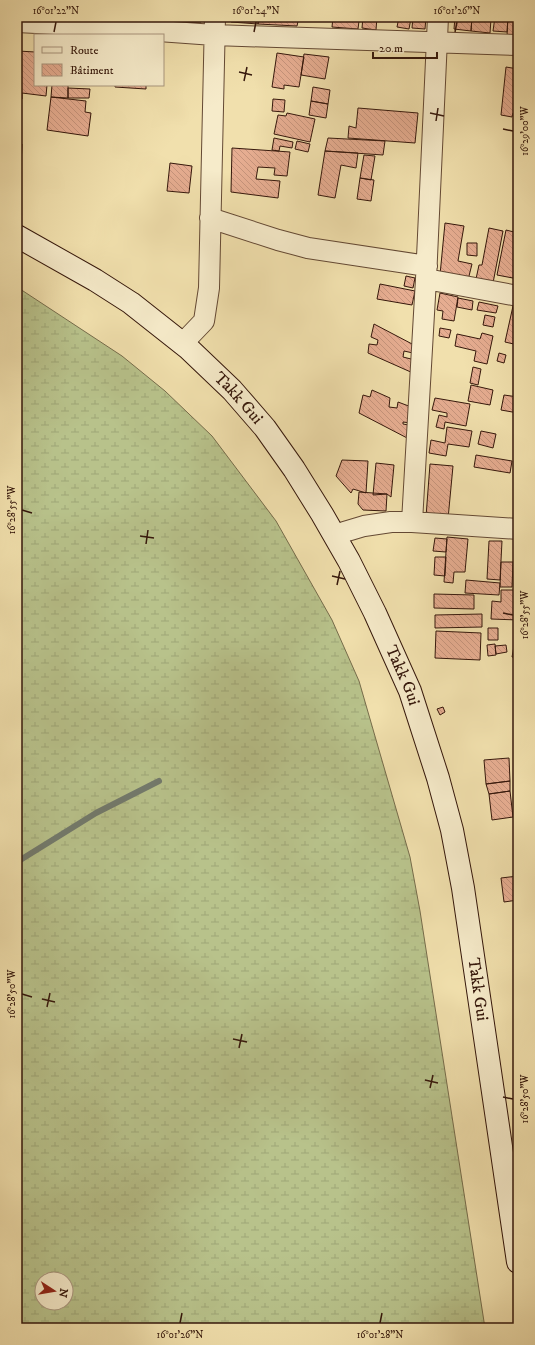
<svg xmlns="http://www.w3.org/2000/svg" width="535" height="1345" font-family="'IM FELL DW Pica',serif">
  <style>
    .wetland { fill: url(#wetland-marsh); stroke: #766c4b; fill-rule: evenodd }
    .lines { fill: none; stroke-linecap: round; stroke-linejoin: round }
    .stream { stroke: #727a6d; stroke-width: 6 }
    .building { fill: url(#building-back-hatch); stroke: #35170b }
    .street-casing { stroke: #644934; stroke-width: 22 }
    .secondary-casing { stroke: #35170b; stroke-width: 24 }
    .street { stroke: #f6ebca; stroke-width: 20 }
    .secondary { stroke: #f6ebca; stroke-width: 22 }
    .ticks { fill: none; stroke: #35170b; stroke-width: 1.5 }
    .labels { text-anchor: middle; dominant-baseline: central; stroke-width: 3; stroke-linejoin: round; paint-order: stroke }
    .street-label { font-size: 17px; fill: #35170b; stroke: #f6ebca }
    .neatline { fill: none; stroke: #35170b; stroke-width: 1.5 }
    .ticks-label { font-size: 10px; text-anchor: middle; fill: #35170b }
  </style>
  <defs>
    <pattern id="wetland-marsh" width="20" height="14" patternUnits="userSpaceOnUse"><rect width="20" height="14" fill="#b8c28b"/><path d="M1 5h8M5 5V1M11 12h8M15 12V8" fill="none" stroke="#9fa677"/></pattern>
    <pattern id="building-back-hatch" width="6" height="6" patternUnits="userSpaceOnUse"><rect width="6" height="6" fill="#e6ad91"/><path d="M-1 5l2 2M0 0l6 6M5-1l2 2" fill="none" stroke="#c6947c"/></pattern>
  </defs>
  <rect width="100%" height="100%" fill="#f1e0ad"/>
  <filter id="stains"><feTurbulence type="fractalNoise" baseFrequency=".005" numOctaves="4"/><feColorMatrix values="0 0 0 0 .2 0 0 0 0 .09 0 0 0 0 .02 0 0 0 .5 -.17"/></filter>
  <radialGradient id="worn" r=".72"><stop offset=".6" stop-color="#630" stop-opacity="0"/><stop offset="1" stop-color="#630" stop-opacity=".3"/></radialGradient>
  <path class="wetland" d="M17,287L122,356L165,391L212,436L276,521L332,620L359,681L410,857L420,911L485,1328H17ZM42,1279H66V1303H42Z"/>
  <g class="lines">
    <path class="stream" d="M17,862L96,813L159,781"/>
  </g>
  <path class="building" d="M158,17H170L171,20L159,22Z
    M181,17H200L201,22L181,23Z
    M232,17H259L258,24L231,22Z
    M259,17H299L297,26L258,24Z
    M333,17H349V20L359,21L358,29L332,27Z
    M363,17H377L376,30L362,28Z
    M399,17L411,18L409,29L397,27Z
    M413,17H426L425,29L412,28Z
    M455,17H472L471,31L454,29Z
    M472,17L491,19L490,33L471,31Z
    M495,17H508L507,32L493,31Z
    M508,17H518V37L507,36Z
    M17,46H19L18,51L35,52V85H47L46,96L22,93V99H17Z
    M277,53L304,57L299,87L284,85V89L272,87Z
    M304,54L329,57L325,79L301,75Z
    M506,67L518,69V114L513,113L512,117L501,115Z
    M52,85H68V98L51,97Z
    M115,85H146V89L115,87Z
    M313,87L330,90L328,104L311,101Z
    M68,88L90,89L89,98H68Z
    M51,97L86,101L85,112L91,113L88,136L47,130Z
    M273,99L285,100L284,112L272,111Z
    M311,101L328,104L326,118L309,115Z
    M358,108L418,113L415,143L348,138L349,126L356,128Z
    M287,113L315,119L310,142L274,134L278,115L286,116Z
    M274,138L293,142L292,148L280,146L279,151L272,150Z
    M328,138L385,141L383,155L325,151Z
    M297,141L310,144L308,152L295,149Z
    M17,144H22L21,166H17Z
    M232,148L290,152L287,176L274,175L275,168L258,167L256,179L280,181L278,198L231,192Z
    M325,151L358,153L356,168L341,165L335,198L318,195Z
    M364,155L375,156L371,180L360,178Z
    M170,163L192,166L189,193L167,191Z
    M360,178L374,180L371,201L357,199Z
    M445,223L464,226L458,261L472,264L468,280L440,275Z
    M489,228L503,231L493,283L476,279L479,265H482Z
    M506,230L518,233V279L497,275Z
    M467,243H477V256L467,255Z
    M406,276L415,278L413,288L404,286Z
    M380,284L415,291L412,305L377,299Z
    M440,293L458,297L454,321L442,319L443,311L437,310Z
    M458,298L473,301L472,310L457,307Z
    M479,302L498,306L496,313L477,310Z
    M513,306L518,307V345L505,342Z
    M485,315L495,317L493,327L483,325Z
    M374,324L414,345L413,353L404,351L403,357L415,360L413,373L368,353L369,344L377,345L378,340L371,337Z
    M440,328L451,330L449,338L439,336Z
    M482,333L493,336L487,364L474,361L476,351L455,346L457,334L480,339Z
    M499,353L506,355L504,363L497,361Z
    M473,367L481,369L478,385L470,383Z
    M471,385L493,390L490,405L468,401Z
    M372,390L390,398L389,407L397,408L398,402L414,408L411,423L403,422V424L414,426L411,440L359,413L363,395L370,397Z
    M504,395L518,397V413L501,410Z
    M435,398L470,404L466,426L445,422L444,429L436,427L439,415L447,417V413L432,410Z
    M447,427L472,431L469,447L448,444L446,456L429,453L431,440L445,443Z
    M481,431L496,434L493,448L478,444Z
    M476,455L512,461L510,473L474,467Z
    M342,460L368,461L366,493L353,489L351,493L336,476Z
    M376,463L394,465L391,497L387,494L373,495Z
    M430,464L453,466L448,519L426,517Z
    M359,492L387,494L386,511L363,510L358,504Z
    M447,537L468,539L465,572H454L453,583L444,582Z
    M435,538L447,539L446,552L433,551Z
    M489,541H502L500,580L487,579Z
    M435,557H446L445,576L434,575Z
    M501,562H513L512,587H500Z
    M466,580L500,583L499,595L465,593Z
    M501,590H515L514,596L518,597V620L491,619L492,601L501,602Z
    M434,594L474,595V609L434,608Z
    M482,614V627L435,628V615Z
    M488,628H498V640H488Z
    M436,631L481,633L480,660L435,658Z
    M516,635H518V658L512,657Z
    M495,644L496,655L488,656L487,645Z
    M506,645L507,652L496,654L495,646Z
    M443,707L445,712L440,715L437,709Z
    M509,758L510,781L486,784L484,760Z
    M510,781V791L489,794L486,784Z
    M510,791L513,817L492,820L489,794Z
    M518,876V900L504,902L501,878Z"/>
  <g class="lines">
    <g class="street-casing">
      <path id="street" d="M438,17L426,279L518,296
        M17,22L75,25L214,35L518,45
        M210,218L278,240L308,248L427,266
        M182,344L204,321L209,288L215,17
        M412,522L426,279
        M334,535L364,526L391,522H412L518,529"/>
    </g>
    <g class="secondary-casing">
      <g id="secondary">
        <path id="s1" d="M17,236L95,280L131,303L188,348L232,390L265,428L294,469L322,514L349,561L375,613L410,691L438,778L452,830L463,888L518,1262"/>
      </g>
    </g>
    <use href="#street" class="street"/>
    <use href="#secondary" class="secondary"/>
  </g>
  <path class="ticks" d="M54,32L56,22M254,32L256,22M455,32L457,22M239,72L252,75M244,81L247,67M430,113L444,116M436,121L438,108M503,129L513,131M22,510L32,513M140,536L154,538M146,544L148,530M332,576L345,579M337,585L340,571M503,613L513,615M22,994L32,997M42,999L55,1002M47,1007L50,993M233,1039L247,1042M239,1048L242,1034M425,1080L438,1083M430,1088L433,1075M503,1097L513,1099M180,1323L182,1313M380,1323L382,1313"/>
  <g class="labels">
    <g class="street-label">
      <text stroke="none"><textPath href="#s1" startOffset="276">Takk Gui</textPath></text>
      <text stroke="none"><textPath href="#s1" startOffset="600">Takk Gui</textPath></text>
      <text stroke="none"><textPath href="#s1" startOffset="924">Takk Gui</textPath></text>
    </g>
  </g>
  <rect width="535" height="1345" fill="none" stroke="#f1e0ad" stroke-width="44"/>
  <rect x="34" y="34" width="130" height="52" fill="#f6ebca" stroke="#a9967e"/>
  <rect x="42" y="47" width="20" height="6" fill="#f6ebca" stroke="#a9967e"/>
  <text x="70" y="54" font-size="12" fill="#35170b">Route</text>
  <rect x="42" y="64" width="20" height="12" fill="url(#building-back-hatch)" stroke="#a9967e"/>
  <text x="70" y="74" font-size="12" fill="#35170b">Bâtiment</text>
  <g transform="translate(54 1291) rotate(102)"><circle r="19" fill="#f6ebca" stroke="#a9967e"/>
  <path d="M0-3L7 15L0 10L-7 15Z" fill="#8f2418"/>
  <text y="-6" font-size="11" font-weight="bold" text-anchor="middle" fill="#35170b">N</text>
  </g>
  <path d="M373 52v6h64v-6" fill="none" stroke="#35170b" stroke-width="2"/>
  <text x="379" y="52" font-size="12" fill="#35170b" stroke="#f6ebca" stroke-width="3" paint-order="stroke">20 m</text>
  <rect x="22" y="22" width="491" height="1301" class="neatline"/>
  <g class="ticks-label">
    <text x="56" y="14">16°01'22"N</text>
    <text x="256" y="14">16°01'24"N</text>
    <text x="457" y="14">16°01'26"N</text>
    <text transform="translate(524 131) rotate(-90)" y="4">16°29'00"W</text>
    <text transform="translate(11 510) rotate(-90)" y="4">16°28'55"W</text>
    <text transform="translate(524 615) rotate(-90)" y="4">16°28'55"W</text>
    <text transform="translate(11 994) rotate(-90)" y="4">16°28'50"W</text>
    <text transform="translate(524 1099) rotate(-90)" y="4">16°28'50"W</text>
    <text x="180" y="1338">16°01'26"N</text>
    <text x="380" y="1338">16°01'28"N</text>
  </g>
  <rect width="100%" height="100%" filter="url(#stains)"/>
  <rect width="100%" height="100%" fill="url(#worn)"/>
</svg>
